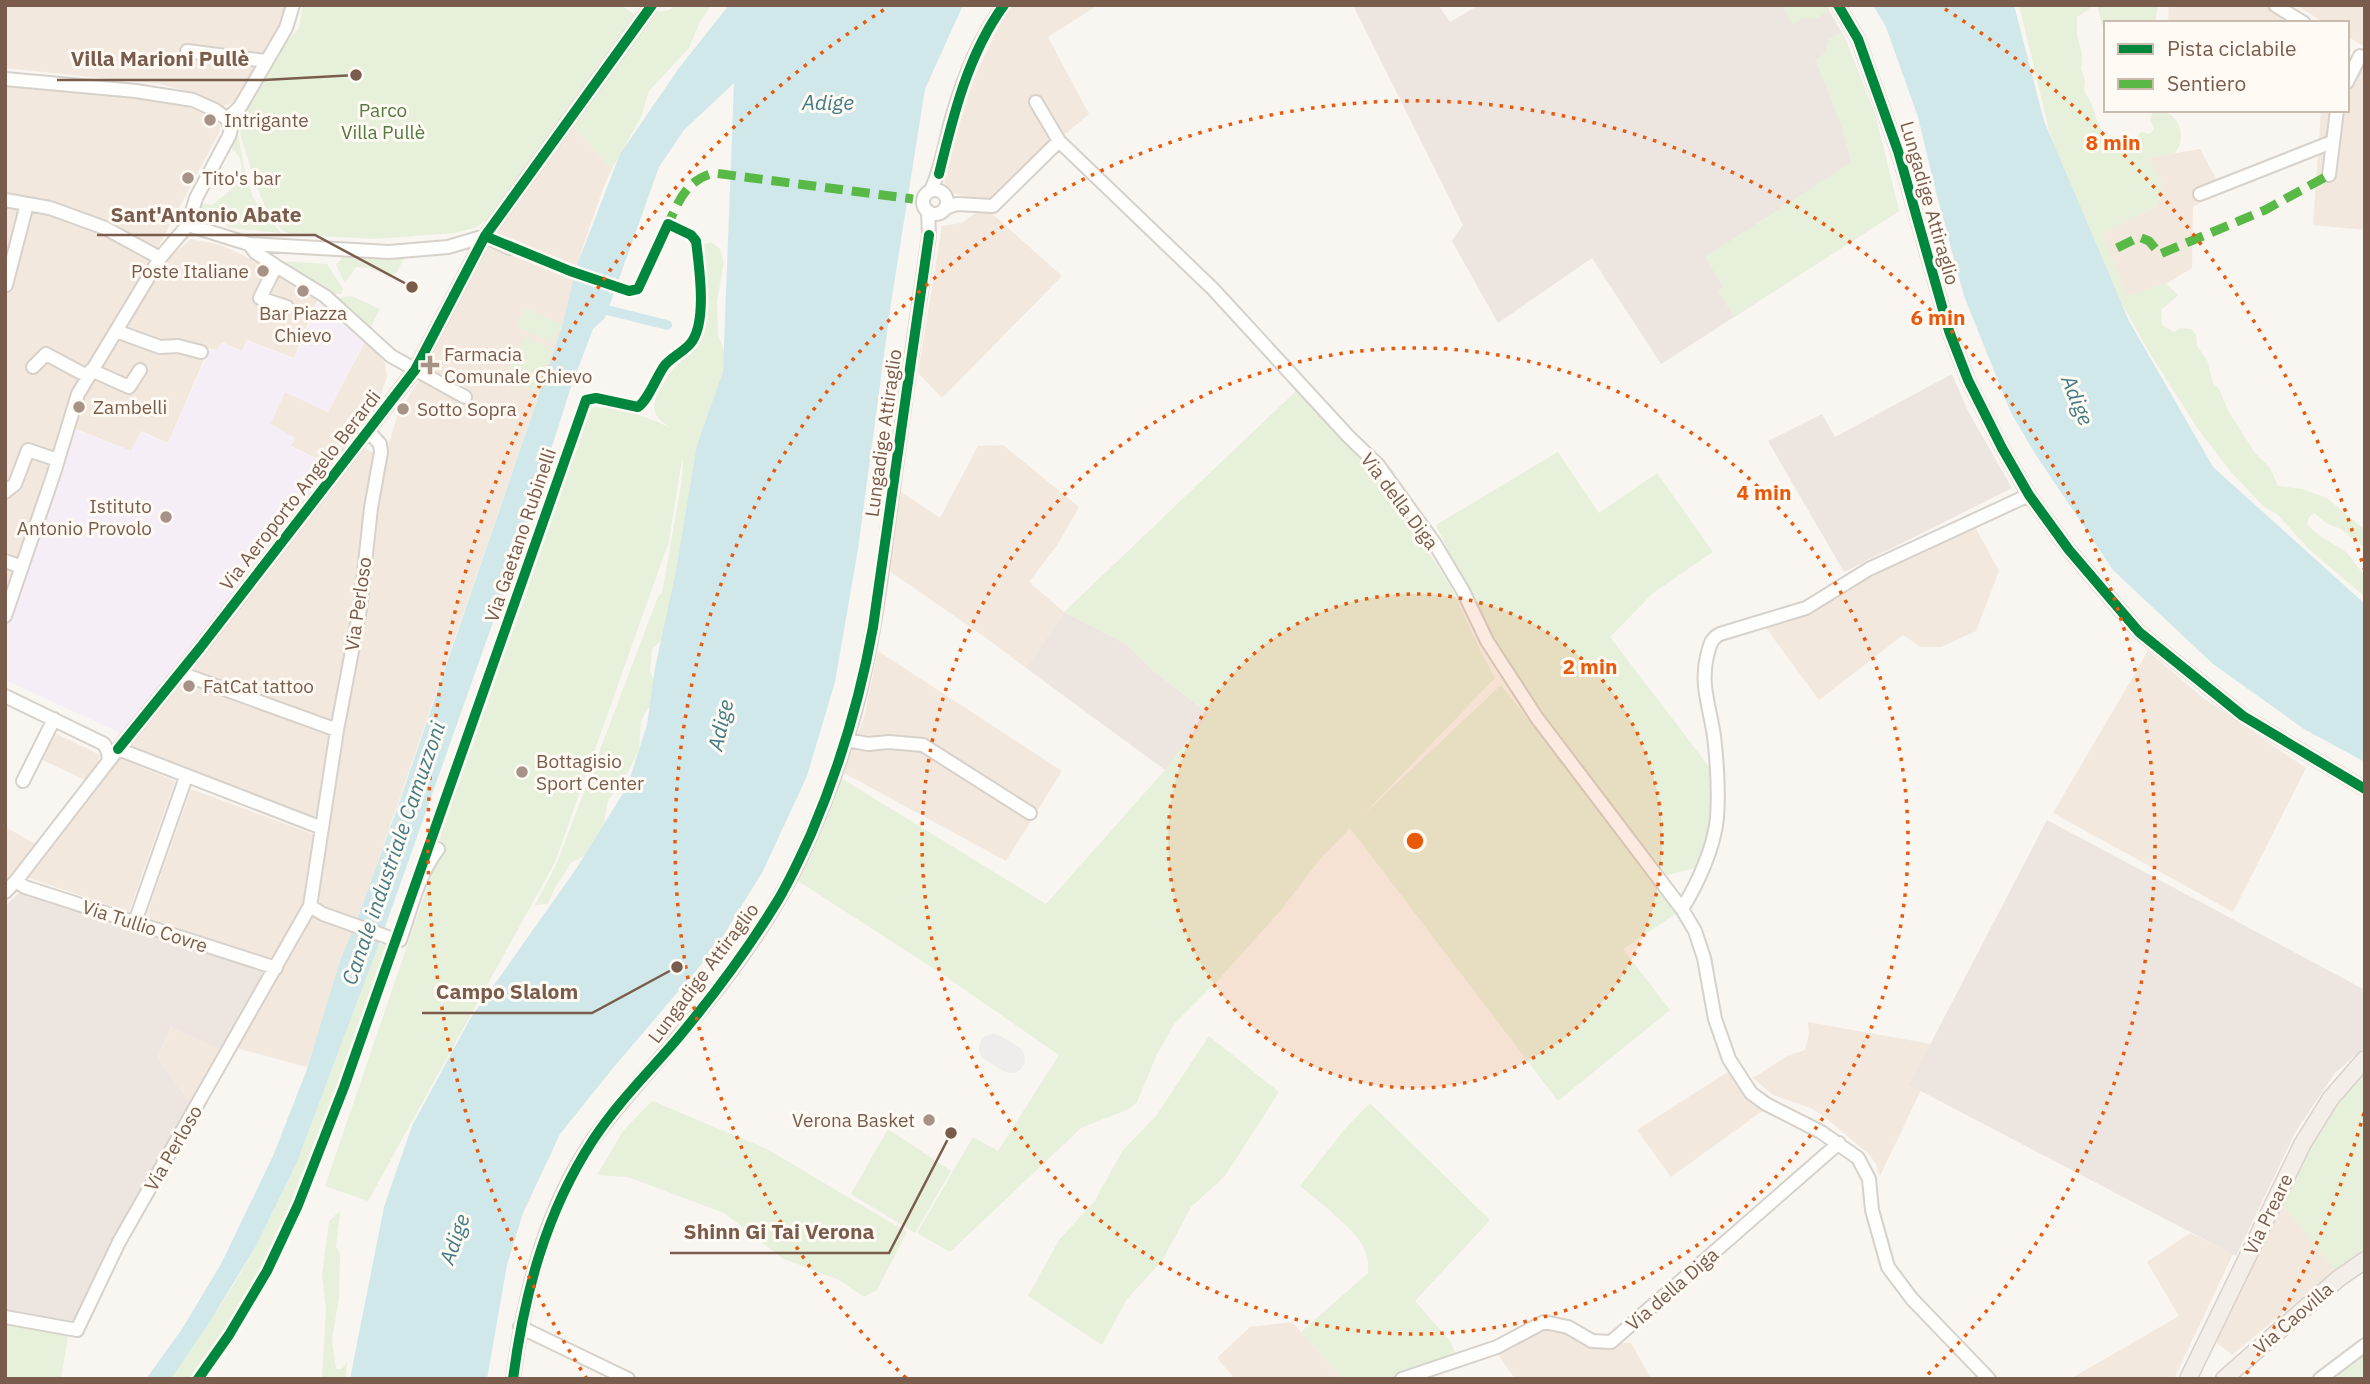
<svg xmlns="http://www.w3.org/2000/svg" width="2370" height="1384" font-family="'IBM Plex Sans',sans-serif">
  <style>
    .residential { fill: #f2e8de }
    .industrial { fill: #ede5e0 }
    .education { fill: #f6eef6 }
    .green { fill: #e7f0db }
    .water { fill: #d0e8ea }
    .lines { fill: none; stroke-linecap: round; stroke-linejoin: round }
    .canal { stroke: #d0e8ea; stroke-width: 10 }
    .taxiway { stroke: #f0ecec; stroke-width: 28 }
    .minor-casing { stroke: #d7d1cb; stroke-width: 16 }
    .major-casing { stroke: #dad1cc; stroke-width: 19 }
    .minor { stroke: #fefefd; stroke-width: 12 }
    .major { stroke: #f3eee8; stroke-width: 16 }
    .quiet { stroke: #58b947; stroke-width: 9; stroke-dasharray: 18 9; stroke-linecap: butt }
    .cycleway-casing { stroke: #fffaf3; stroke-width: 15 }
    .cycleway { stroke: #00873e; stroke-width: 10 }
    .ring { fill: none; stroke: #e8590c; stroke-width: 3.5; stroke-dasharray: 3.5 7 }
    .poi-dot { fill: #a69286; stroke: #fffaf3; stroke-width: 2.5 }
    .labels { text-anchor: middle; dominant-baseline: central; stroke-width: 6; stroke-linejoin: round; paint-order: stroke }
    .park-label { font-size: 19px; fill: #537a41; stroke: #fffaf3 }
    .poi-label { font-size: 19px; fill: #7a5c4d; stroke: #fffaf3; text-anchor: start }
    .street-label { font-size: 19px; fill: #7a5c4d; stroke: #fffaf3 }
    .water-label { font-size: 21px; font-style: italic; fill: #437c86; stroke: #fffaf3 }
    .centre { fill: #e8590c; stroke: #fffaf3; stroke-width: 3.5 }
    .ring-label { font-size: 21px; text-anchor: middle; font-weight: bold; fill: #e8590c; stroke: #fffaf3; stroke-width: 6; stroke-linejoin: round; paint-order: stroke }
    .leader { fill: none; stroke: #7a5c4d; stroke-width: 2.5 }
    .callout-dot { fill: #7a5c4d; stroke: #fffaf3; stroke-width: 2.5 }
    .callout-label { font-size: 21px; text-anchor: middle; font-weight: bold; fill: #7a5c4d; stroke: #fffaf3; stroke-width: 6; stroke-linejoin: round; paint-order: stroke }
  </style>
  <rect width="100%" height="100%" fill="#f9f5f0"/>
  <path class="residential" d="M5,5H289L273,43L241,99L222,107L187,91L160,84L5,68Z
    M1013,5H1098L1048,37L1089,114L1064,135H1061L993,200L972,202L967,197L953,193L944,182L948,162L968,89L999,27Z
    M2169,5H2265L2296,23H2168Z
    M2296,5H2365V47L2347,36V23H2325Z
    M2347,54L2365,65V230L2313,225L2321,110H2347Z
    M5,83L157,99L182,105L209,116L220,125V131L149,264L102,341L67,408L51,466L5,606Z
    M573,126L612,169L604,186L583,246L562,327L307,1067L236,1048L315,909L377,494L382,468L398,413L425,371L457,300L493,237Z
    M2200,149L2222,190L2193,207L2192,268L2164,285L2126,296L2102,234L2157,206L2162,184L2148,158Z
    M988,210L1062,276L942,398L918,373L942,226L962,223L974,214Z
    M191,239L221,245L280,272L319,296L294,358L247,340L242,351L222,342L217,350L209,348L168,443L141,431L131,451L71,427L85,387L171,256Z
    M366,340L385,363L387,377L379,398L332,466L291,446L295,438L270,424L285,392L328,412Z
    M1003,445L1079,507L1058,544L1029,582L1064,612L1026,668L986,638L888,570L900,491L940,518L978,446Z
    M364,448L376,454L355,613L320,820L185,769L130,746Z
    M1974,525L1999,571L1976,631L1941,647H1921L1903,635L1819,700L1766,628L1821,606L1852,585Z
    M878,651L1062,771L1006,861L844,773L864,717Z
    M2148,651L2202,697L2306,768L2233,912L2053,813Z
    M47,729L100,755L97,764L85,780L34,756Z
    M120,758L175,781L129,912L29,878Z
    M191,789L315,835L304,906L275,962L146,917Z
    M5,827L36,844L5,882Z
    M1808,1022L1942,1046L1880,1176L1876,1164L1869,1154L1822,1115L1811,1108L1773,1095L1753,1078L1787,1056L1805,1050L1809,1034Z
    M172,1026L225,1051L193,1108L158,1057Z
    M1729,1071L1747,1096L1765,1109L1671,1177L1637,1130Z
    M2281,1202L2335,1270L2232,1355L2216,1342Z
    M2190,1233L2233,1254L2174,1379H2070L2179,1316L2147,1262Z
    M1292,1322L1343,1379H1235L1217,1358L1250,1327Z
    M1544,1326L1594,1343H1631L1651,1379H1515L1497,1353Z"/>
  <path class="industrial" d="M1353,5H1438L1450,22L1479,5H1826L1845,38L1875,114L1899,211L1661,364L1592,258L1498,323L1452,241L1463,225Z
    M1952,374L1968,411L2012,488L1844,572L1768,441L1822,414L1835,437Z
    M1064,612L1128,645L1154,671L1209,714L1165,770L1026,668Z
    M2047,820L2365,990V1047L2335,1073L2296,1131L2236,1256L1909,1085Z
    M19,893L258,966L265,972V981L225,1051L171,1027L158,1057L193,1108L113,1240L71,1325L5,1314V906Z"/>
  <path class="education" d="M320,301L365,340L328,412L285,392L270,424L295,438L291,447L325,463L320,477L162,686L123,734L5,680L7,615L71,428L131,451L141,432L168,444L210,349L217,350L222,343L242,351L247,341L294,359Z"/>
  <path class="green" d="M303,5H621L635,15L497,211L477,227L455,233L375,239L291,234L283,231L269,215L257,188L240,134L244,106L273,58L299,28Z
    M674,5H711L700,22L689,48L649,91L641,117L612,169L573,126L657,12L670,10Z
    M1781,5H1826L1829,9L1817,19L1802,18L1793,25Z
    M2019,5H2090L2089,9L2077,17V35L2082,55L2081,69L2085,80L2084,90L2092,105L2098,124L2109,139H2118L2129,148L2141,132L2150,134L2154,129L2150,119L2153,112C2177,106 2189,136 2175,153L2149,158L2162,184L2157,206L2102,234L2127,296L2166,283L2178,295L2161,310L2162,325L2174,332L2181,328L2191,329L2196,335L2197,346L2207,360L2213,383L2219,389L2229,412L2255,453L2270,468L2278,486L2302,489L2327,498L2365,530V548L2341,529L2326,523L2314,513L2309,517L2307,524C2318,537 2333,543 2346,552C2353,558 2357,569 2365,574V597L2309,549L2277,514L2263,506L2231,472L2198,429L2149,352L2116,293L2058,157L2049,130Z
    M2097,5H2158L2155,23H2106V40Z
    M1842,32L1875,114L1899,211L1734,317L1718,291L1723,287L1705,257L1851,162L1841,125L1815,59L1824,54L1829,39Z
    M238,134L245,172L253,198L281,233L230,228L196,210L200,203L212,205C233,190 256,168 230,147Z
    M711,242L720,249L724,262L717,301L718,335L725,354L719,405L708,429L697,443L699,451L676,627L652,649L650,671L656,687L654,704L647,709L641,721L639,750L622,783L608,800L602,833L587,854L571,863L555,888L548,904L535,905L557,863L658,597L662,593L681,486L683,466L682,459L669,541L555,862L368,1201L325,1186L441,847L431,843L584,411C603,399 649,418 669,427C666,424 659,420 657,416C642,391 696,351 702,327C707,305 703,269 700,246Z
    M343,257L404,258L397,272L389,276L369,268L356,267L345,283L336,265Z
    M281,261L327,264L343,289L341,294H332Z
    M352,296L380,309L371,327L337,298Z
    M525,308L562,325L554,343L516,326Z
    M525,336L553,350L534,392L505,378Z
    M1297,390L1374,470L1387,486L1451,587L1481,652L1495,678L1360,818L1501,685L1680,911L1623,949L1670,1010L1558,1101L1350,828L1320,859L1281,910L1221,977L1174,1024L1157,1054L1137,1102L1129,1109L1081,1128L950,1252L917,1233L973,1137L998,1151L1059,1055L939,972L795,879L818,834L841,778L1046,904L1165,770L1209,714L1154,671L1128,645L1064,612Z
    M1558,452L1599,513L1657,473L1713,552L1653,593L1610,637L1710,768L1714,816L1696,868L1667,875L1510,675L1436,525Z
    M378,944L390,945L292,1212L246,1303L192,1379H171C201,1335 232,1291 257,1244C306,1148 340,1045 378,944Z
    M1209,1036L1279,1092L1225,1176L1191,1207L1162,1261L1127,1299L1102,1345L1028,1296L1059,1240L1094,1202L1123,1150L1156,1116Z
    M2365,1067V1248L2335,1270L2281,1202C2305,1154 2328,1108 2365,1067Z
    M652,1101L767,1149L907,1232L877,1290L864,1297L839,1280L782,1258L724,1213L628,1177L597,1175L623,1131Z
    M1370,1103L1490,1220L1415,1301L1450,1341L1461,1364L1420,1379H1343L1301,1332L1368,1273C1368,1268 1369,1261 1367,1256C1362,1233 1319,1202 1300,1186L1344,1130Z
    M888,1129L951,1171L915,1233L851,1194Z
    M340,1211L336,1247L340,1254L339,1297L332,1340L336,1369H342L347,1362L346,1379H322L326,1309L322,1275L329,1221Z
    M5,1324L68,1336L61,1379H5Z
    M2365,1352V1379H2341L2327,1366Z"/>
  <path class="water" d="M729,5H963L925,89L891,303L858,549L835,682L807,776L763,871L717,946L613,1068L560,1134L523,1213L507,1265L487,1379H350L384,1207L412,1126L470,1019L576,869L627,787L647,725L655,668L676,571L697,445L723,372L734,83L684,130L659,167L605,318L593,329L571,387L521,543L383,933L297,1162L256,1246L211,1320L171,1379H146L182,1329L221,1264L273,1156L306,1072L341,958L356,923L398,806L562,327L577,265L620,154L679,68Z
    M1873,5H2014L2044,121L2129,321L2213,467L2365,604V762L2304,729L2213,664L2113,570L2036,455L2011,413L1964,296L1936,192L1918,117L1886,27Z"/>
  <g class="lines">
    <path class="canal" d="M595,307L667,325"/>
    <path class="taxiway" d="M993,1048L1011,1059"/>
    <g class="minor-casing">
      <path id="minor" d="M1838,5L1858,39L1898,151L1949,331L1968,380L2002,448L2029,495L2069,550L2139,632L2243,716L2365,789
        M2275,5L2304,23
        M187,51L266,61
        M5,79L136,91L193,100L215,110L227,119
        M2347,82L2360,56
        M1036,102L1059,141
        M227,119L240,107L286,28L293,5
        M2329,175L2337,110
        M931,190C942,167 945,142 952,118C963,79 980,37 1004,5
        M923 202a12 12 0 1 1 24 0a12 12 0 1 1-24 0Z
        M2200,194L2332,142
        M5,200L50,208L105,228L160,258
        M945,208L957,204L993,206L1059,141L1213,289L1348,436L1378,465L1435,544L1463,591L1487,641L1537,718L1682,909L1695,931L1704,958L1715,1019L1729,1059L1751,1093L1766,1104L1821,1132L1858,1158L1869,1179L1872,1210L1888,1267L1912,1299L1989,1379
        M188,225L249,244L389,252L448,247L485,236
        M485,236L510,248
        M249,244L255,252L276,266L325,296L391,356L465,397
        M276,266L260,298L287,307
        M6,285L27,204
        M116,331L160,347L178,346L201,352
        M33,367L46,354L87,376
        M91,370L129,387L140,370
        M368,431L380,444L381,452L371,508L360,609L337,730L310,906L323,914L396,940H400C411,909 418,875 438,849
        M5,492L15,484L28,450L58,460
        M5,561L22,567
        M5,616L54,473L78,394L160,258L188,225L196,198L229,136L231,129L227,119
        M180,673L337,730
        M5,696L104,744L108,752L109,761
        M847,740L868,744L889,742L923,745L1030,813
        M118,749L322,828
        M23,781L54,719
        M16,881L25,887L276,968
        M5,892L16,881L118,749L200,648L415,370L485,236L652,5
        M1682,909C1698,883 1714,848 1717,818C1719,792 1717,762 1714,736C1710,708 1700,685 1707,656C1710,646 1710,639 1720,634L1806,608L1869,569L2029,495
        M135,922L186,777
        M5,1317L77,1330L119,1242L310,906
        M520,1327L628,1379
        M513,1379C524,1295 545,1209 594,1138C619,1103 650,1071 678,1037C725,983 770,923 801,857C828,798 851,738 864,674C878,613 884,551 893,489C904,404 917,320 929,235L928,211
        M1402,1379L1497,1347L1544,1322L1568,1327L1592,1341L1611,1342L1839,1143
        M2320,1379L2365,1345"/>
    </g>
    <g class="major-casing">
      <path id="major" d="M2188,1379L2303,1143L2331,1098L2365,1059
        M2224,1379L2338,1279L2365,1260"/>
    </g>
    <use href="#minor" class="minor"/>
    <use href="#major" class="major"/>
    <path class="quiet" d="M666,229C678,203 685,180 714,173L913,199
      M2117,248L2139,237L2149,241L2160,254L2265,210L2329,175"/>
    <g class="cycleway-casing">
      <path id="cycleway" d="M1838,5L1858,39L1898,151L1949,331L1968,380L2002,448L2029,495L2069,550L2139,632L2243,716L2365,789
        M939,174C953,116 968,54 1004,5
        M118,749L200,648L415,370L485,236L652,5
        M198,1379L229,1335L267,1271L298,1205L344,1087L586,400L596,398L638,407C649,399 656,377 665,365C672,357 683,352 690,344C708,324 699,266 696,241L691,235L668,224L638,289L629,291L570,271L485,236
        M513,1379C524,1294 546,1212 593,1140C617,1103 650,1071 678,1038C713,996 746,952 775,905C789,883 800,858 811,834C840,766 860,700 873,627L929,235"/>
    </g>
    <use href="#cycleway" class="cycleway"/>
  </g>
  <circle cx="1415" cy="841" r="247" fill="#e8590c" fill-opacity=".12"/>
  <g class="ring">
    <circle cx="1415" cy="841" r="247"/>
    <circle cx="1415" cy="841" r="493"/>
    <path d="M906 1378A740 740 0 1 1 1924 1378"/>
    <path d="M2364 1113A987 987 0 0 1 2243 1379M587 1379A987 987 0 0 1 885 9M1945 9A987 987 0 0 1 2364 569"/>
  </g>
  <g class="poi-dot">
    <circle cx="210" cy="120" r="7"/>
    <circle cx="188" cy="178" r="7"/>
    <circle cx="263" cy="271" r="7"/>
    <circle cx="303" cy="291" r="7"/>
    <path d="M426.5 354.5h7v7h7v7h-7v7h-7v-7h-7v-7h7z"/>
    <circle cx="79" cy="407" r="7"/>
    <circle cx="403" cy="409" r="7"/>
    <circle cx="166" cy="517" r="7"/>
    <circle cx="189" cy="686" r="7"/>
    <circle cx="522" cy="772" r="7"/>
    <circle cx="929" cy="1120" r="7"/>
  </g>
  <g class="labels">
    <g class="park-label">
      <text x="383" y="110">Parco<tspan x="383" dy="22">Villa Pullè</tspan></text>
    </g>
    <g class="poi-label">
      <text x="224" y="120">Intrigante</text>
      <text x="202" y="178">Tito's bar</text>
      <text x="249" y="271" text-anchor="end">Poste Italiane</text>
      <text x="303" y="313" text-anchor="middle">Bar Piazza<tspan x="303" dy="22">Chievo</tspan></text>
      <text x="444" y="354">Farmacia<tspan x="444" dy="22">Comunale Chievo</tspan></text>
      <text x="93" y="407">Zambelli</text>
      <text x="417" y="409">Sotto Sopra</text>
      <text x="152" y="506" text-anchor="end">Istituto<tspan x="152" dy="22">Antonio Provolo</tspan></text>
      <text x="203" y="686">FatCat tattoo</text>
      <text x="536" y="761">Bottagisio<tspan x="536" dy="22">Sport Center</tspan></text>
      <text x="915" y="1120" text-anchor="end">Verona Basket</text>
    </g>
    <g class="street-label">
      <text transform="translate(1930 203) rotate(74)">Lungadige Attiraglio</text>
      <text transform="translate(883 433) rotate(-82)">Lungadige Attiraglio</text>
      <text transform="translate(300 490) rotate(-52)">Via Aeroporto Angelo Berardi</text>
      <text transform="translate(1400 501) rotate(53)">Via della Diga</text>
      <text transform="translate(520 535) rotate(-71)">Via Gaetano Rubinelli</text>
      <text transform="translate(358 604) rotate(-82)">Via Perloso</text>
      <text transform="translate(145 926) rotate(18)">Via Tullio Covre</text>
      <text transform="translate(703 973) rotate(-53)">Lungadige Attiraglio</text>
      <text transform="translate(173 1148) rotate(-60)">Via Perloso</text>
      <text transform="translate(2268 1214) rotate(-64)">Via Preare</text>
      <text transform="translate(1672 1289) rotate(-41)">Via della Diga</text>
      <text transform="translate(2293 1318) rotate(-41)">Via Caovilla</text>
    </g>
    <g class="water-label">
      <text x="828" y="102">Adige</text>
      <text transform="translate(2078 400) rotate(68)">Adige</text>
      <text transform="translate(720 725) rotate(-77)">Adige</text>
      <text transform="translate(393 853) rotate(-71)">Canale industriale Camuzzoni</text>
      <text transform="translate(454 1239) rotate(-71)">Adige</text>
    </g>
  </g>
  <circle cx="1415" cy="841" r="10" class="centre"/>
  <g class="ring-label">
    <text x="2113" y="150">8 min</text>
    <text x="1938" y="325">6 min</text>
    <text x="1764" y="500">4 min</text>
    <text x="1590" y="674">2 min</text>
  </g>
  <path class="leader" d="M356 75L264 80H57M412 287L315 235H97M677 967L592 1013H422M951 1133L889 1253H670"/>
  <g class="callout-dot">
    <circle cx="356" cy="75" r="7"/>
    <circle cx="412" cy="287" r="7"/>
    <circle cx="677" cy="967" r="7"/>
    <circle cx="951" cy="1133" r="7"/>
  </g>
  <g class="callout-label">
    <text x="160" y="66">Villa Marioni Pullè</text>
    <text x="206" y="222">Sant'Antonio Abate</text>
    <text x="507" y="999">Campo Slalom</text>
    <text x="779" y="1239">Shinn Gi Tai Verona</text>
  </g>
  <rect width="2370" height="1384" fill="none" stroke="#7a5c4d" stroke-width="14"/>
  <rect x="2104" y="21" width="245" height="91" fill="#fffaf3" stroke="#cabbb1" stroke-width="2"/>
  <rect x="2118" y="44" width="35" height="10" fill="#00873e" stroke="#cabbb1" stroke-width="2"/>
  <text x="2167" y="56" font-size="21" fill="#7a5c4d">Pista ciclabile</text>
  <rect x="2118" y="79" width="35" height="10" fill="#58b947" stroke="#cabbb1" stroke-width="2"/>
  <text x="2167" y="91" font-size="21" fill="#7a5c4d">Sentiero</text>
</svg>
